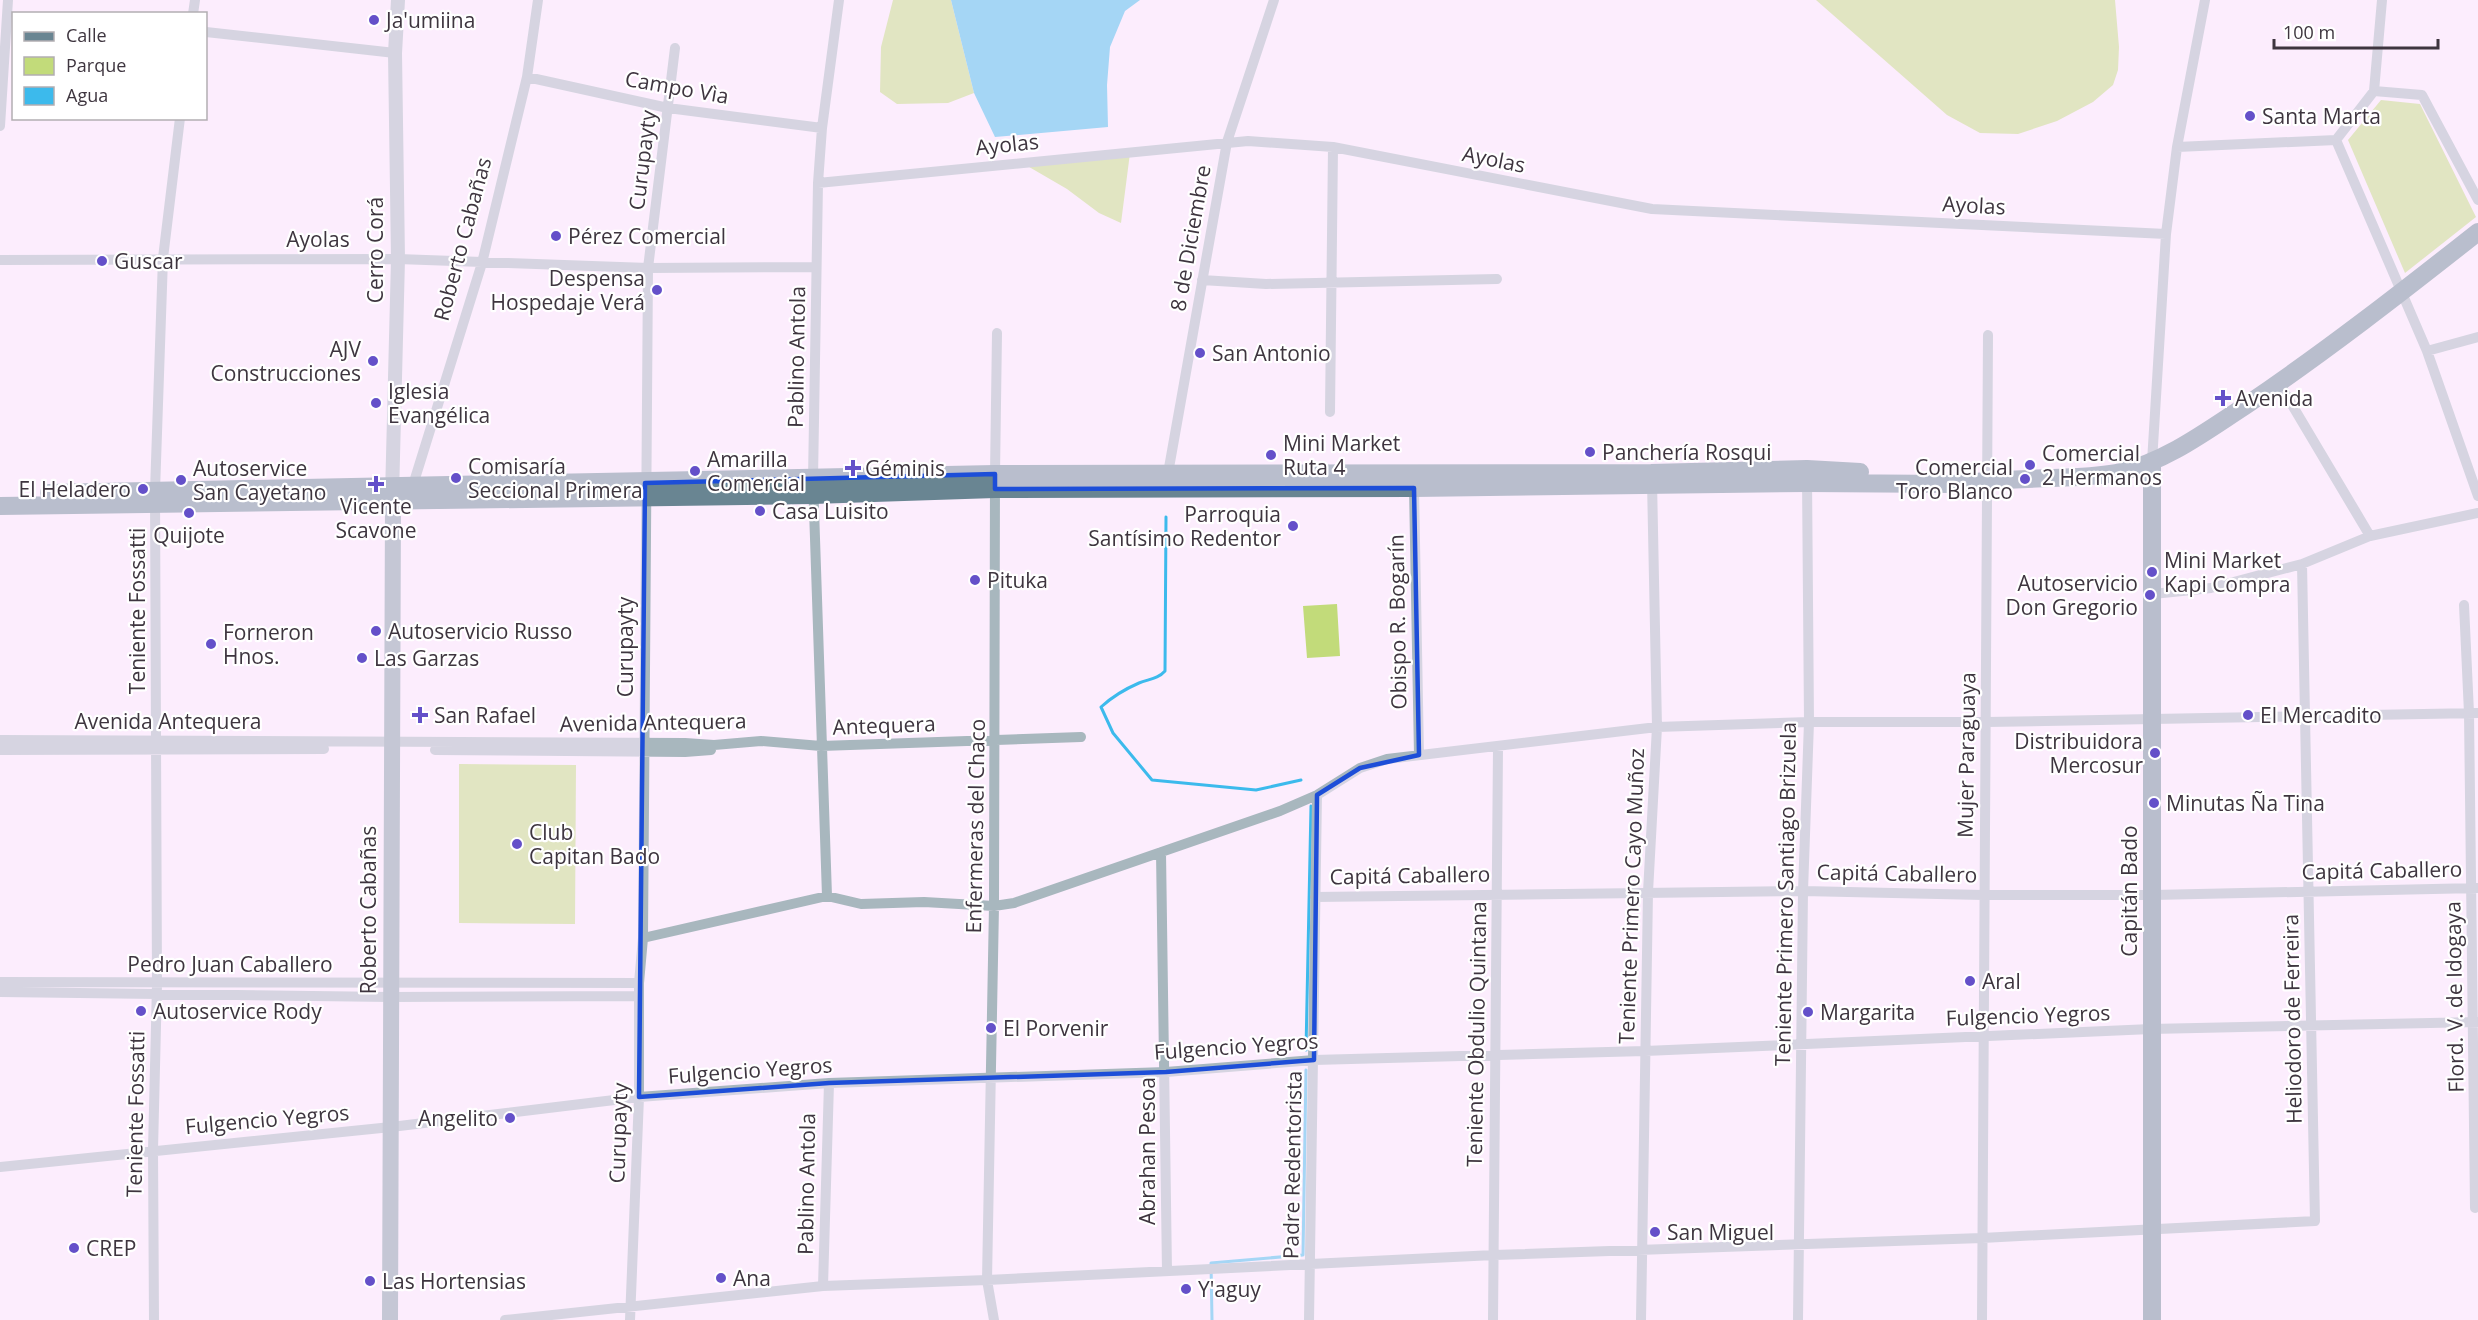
<svg xmlns="http://www.w3.org/2000/svg" width="2478" height="1320" font-family="'Open Sans',sans-serif">
  <style>
    .green { fill: #c2db7a }
    .water { fill: #3cbaec }
    .lines { fill: none; stroke-linecap: round; stroke-linejoin: round }
    .stream { stroke: #3cbaec; stroke-width: 3 }
    .minor { stroke: #a8b7be; stroke-width: 10 }
    .tertiary { stroke: #a8b7be; stroke-width: 14 }
    .secondary { stroke: #839aa4; stroke-width: 16 }
    .primary { stroke: #698592; stroke-width: 18 }
    .marked { fill: none; stroke: #1d4ed8; stroke-width: 4.5; stroke-linejoin: round }
    .poi-dot { fill: #6450c9; stroke: #fff; stroke-width: 2 }
    .labels { text-anchor: middle; dominant-baseline: central; stroke-width: 4.5; stroke-linejoin: round; paint-order: stroke }
    .poi-label { font-size: 21px; fill: #3e353f; stroke: #fff; text-anchor: start }
    .street-label { font-size: 21px; fill: #3e353f; stroke: #fff }
  </style>
  <rect width="100%" height="100%" fill="#fcedfd"/>
  <path class="green" d="M893,0H951L974,93L948,103L897,104L880,92L881,47Z
    M1816,0H2115L2119,47L2118,70L2113,85L2093,102L2057,121L2018,134L1980,133L1947,115Z
    M2381,100L2420,104L2476,217L2405,273L2348,140Z
    M1130,153L1121,223L1099,213L1067,189L1024,164Z
    M1337,604L1340,656L1307,658L1303,606Z
    M459,764L576,765L575,924L459,923Z"/>
  <path class="water" d="M951,0H1140L1125,11L1110,47L1107,85L1108,127L995,137L974,93Z"/>
  <g class="lines">
    <path class="stream" d="M1166,517L1165,671C1158,679 1149,679 1139,683C1125,689 1112,697 1101,707L1113,733L1152,780L1256,790L1301,780
      M1306,1050L1311,806
      M1212,1320L1211,1263L1303,1255L1306,1070"/>
    <path class="minor" d="M193,14L195,0
      M206,32L395,53
      M527,77L668,108L822,128
      M2374,91L2422,95L2478,200
      M0,126L8,0
      M2336,140L2427,351L2478,496
      M2177,147L2336,140L2374,91L2382,0
      M818,183L1248,141L1333,147L1652,209L2166,234
      M0,260L398,259L648,268L816,267
      M1202,280L1266,284L1497,279
      M2427,351L2478,337
      M2279,383L2370,536
      M1330,412L1333,147
      M2152,462L2166,234L2177,147L2205,0
      M1167,479L1227,142L1274,0
      M413,485L482,263L527,77L538,0
      M1414,488L1419,755
      M2153,594L2211,588L2302,564L2370,536L2478,513
      M2464,605L2469,713L2475,1208
      M0,740L685,743L714,745L761,741L821,746L1081,737
      M0,750L324,749
      M435,750L685,752L711,750
      M1161,852L1167,1271
      M827,896L813,479L818,183L822,128L839,0
      M1315,897L1803,891L1983,895H2153L2478,888
      M643,938L827,896L861,904L924,902L994,906L1014,903L1280,811L1317,795L1360,768L1387,759L1657,727L1809,722H1987L2478,713
      M0,982L639,983
      M0,992L390,997L639,996
      M0,1167L391,1127L639,1097L829,1083L1166,1072L1314,1060L1645,1051L2151,1029L2478,1022
      M823,1286L829,1083
      M154,1320L153,1150L157,984L155,491L163,258L180,118
      M505,1320L823,1286L987,1280L1494,1255L1982,1238L2315,1221L2302,564
      M630,1320L639,1097V983L643,938L648,268L675,48
      M994,1320L987,1280L994,906L995,474L997,333
      M1309,1320L1317,795
      M1493,1320L1498,748
      M1641,1320L1648,892L1657,727L1652,481
      M1798,1320L1803,891L1809,722L1807,477
      M1982,1320L1988,335"/>
    <path class="tertiary" d="M392,496L398,259L395,53L398,0"/>
    <path class="secondary" d="M390,1320L393,501"/>
    <path class="primary" d="M49,493L995,474L1651,473L1807,469L1860,472
      M0,506L813,495L995,489L1414,488L1807,483L1953,484C1987,480 2020,479 2053,478C2076,477 2099,477 2121,472C2168,460 2205,432 2245,406C2325,352 2402,292 2478,232
      M2152,1320V462"/>
  </g>
  <path d="M0 0H2478V1320H0ZM995,474V489L1414,488L1419,755L1360,768L1317,795L1314,1060L1166,1072L829,1083L639,1097L645,483Z" fill="#fcedfd" fill-opacity=".55" fill-rule="evenodd"/>
  <path class="marked" d="M995,474V489L1414,488L1419,755L1360,768L1317,795L1314,1060L1166,1072L829,1083L639,1097L645,483Z"/>
  <g class="poi-dot">
    <circle cx="374" cy="20" r="6"/>
    <circle cx="2250" cy="116" r="6"/>
    <circle cx="556" cy="236" r="6"/>
    <circle cx="102" cy="261" r="6"/>
    <circle cx="657" cy="290" r="6"/>
    <circle cx="1200" cy="353" r="6"/>
    <circle cx="373" cy="361" r="6"/>
    <path d="M2220 389h6v6h6v6h-6v6h-6v-6h-6v-6h6z"/>
    <circle cx="376" cy="403" r="6"/>
    <circle cx="1590" cy="452" r="6"/>
    <circle cx="1271" cy="455" r="6"/>
    <circle cx="2030" cy="465" r="6"/>
    <path d="M850 459h6v6h6v6h-6v6h-6v-6h-6v-6h6z"/>
    <circle cx="695" cy="471" r="6"/>
    <circle cx="456" cy="478" r="6"/>
    <circle cx="2025" cy="479" r="6"/>
    <circle cx="181" cy="480" r="6"/>
    <path d="M373 475h6v6h6v6h-6v6h-6v-6h-6v-6h6z"/>
    <circle cx="143" cy="489" r="6"/>
    <circle cx="760" cy="511" r="6"/>
    <circle cx="189" cy="513" r="6"/>
    <circle cx="1293" cy="526" r="6"/>
    <circle cx="2152" cy="572" r="6"/>
    <circle cx="975" cy="580" r="6"/>
    <circle cx="2150" cy="595" r="6"/>
    <circle cx="376" cy="631" r="6"/>
    <circle cx="211" cy="644" r="6"/>
    <circle cx="362" cy="658" r="6"/>
    <path d="M417 706h6v6h6v6h-6v6h-6v-6h-6v-6h6z"/>
    <circle cx="2248" cy="715" r="6"/>
    <circle cx="2155" cy="753" r="6"/>
    <circle cx="2154" cy="803" r="6"/>
    <circle cx="517" cy="844" r="6"/>
    <circle cx="1970" cy="981" r="6"/>
    <circle cx="141" cy="1011" r="6"/>
    <circle cx="1808" cy="1012" r="6"/>
    <circle cx="991" cy="1028" r="6"/>
    <circle cx="510" cy="1118" r="6"/>
    <circle cx="1655" cy="1232" r="6"/>
    <circle cx="74" cy="1248" r="6"/>
    <circle cx="721" cy="1278" r="6"/>
    <circle cx="370" cy="1281" r="6"/>
    <circle cx="1186" cy="1289" r="6"/>
  </g>
  <g class="labels">
    <g class="poi-label">
      <text x="386" y="20">Ja'umiina</text>
      <text x="2262" y="116">Santa Marta</text>
      <text x="568" y="236">Pérez Comercial</text>
      <text x="114" y="261">Guscar</text>
      <text x="645" y="278" text-anchor="end">Despensa<tspan x="645" dy="24">Hospedaje Verá</tspan></text>
      <text x="361" y="349" text-anchor="end">AJV<tspan x="361" dy="24">Construcciones</tspan></text>
      <text x="1212" y="353">San Antonio</text>
      <text x="388" y="391">Iglesia<tspan x="388" dy="24">Evangélica</tspan></text>
      <text x="2235" y="398">Avenida</text>
      <text x="1283" y="443">Mini Market<tspan x="1283" dy="24">Ruta 4</tspan></text>
      <text x="1602" y="452">Panchería Rosqui</text>
      <text x="2042" y="453">Comercial<tspan x="2042" dy="24">2 Hermanos</tspan></text>
      <text x="707" y="459">Amarilla<tspan x="707" dy="24">Comercial</tspan></text>
      <text x="468" y="466">Comisaría<tspan x="468" dy="24">Seccional Primera</tspan></text>
      <text x="2013" y="467" text-anchor="end">Comercial<tspan x="2013" dy="24">Toro Blanco</tspan></text>
      <text x="193" y="468">Autoservice<tspan x="193" dy="24">San Cayetano</tspan></text>
      <text x="865" y="468">Géminis</text>
      <text x="131" y="489" text-anchor="end">El Heladero</text>
      <text x="376" y="506" text-anchor="middle">Vicente<tspan x="376" dy="24">Scavone</tspan></text>
      <text x="772" y="511">Casa Luisito</text>
      <text x="1281" y="514" text-anchor="end">Parroquia<tspan x="1281" dy="24">Santísimo Redentor</tspan></text>
      <text x="189" y="535" text-anchor="middle">Quijote</text>
      <text x="2164" y="560">Mini Market<tspan x="2164" dy="24">Kapi Compra</tspan></text>
      <text x="987" y="580">Pituka</text>
      <text x="2138" y="583" text-anchor="end">Autoservicio<tspan x="2138" dy="24">Don Gregorio</tspan></text>
      <text x="388" y="631">Autoservicio Russo</text>
      <text x="223" y="632">Forneron<tspan x="223" dy="24">Hnos.</tspan></text>
      <text x="374" y="658">Las Garzas</text>
      <text x="434" y="715">San Rafael</text>
      <text x="2260" y="715">El Mercadito</text>
      <text x="2143" y="741" text-anchor="end">Distribuidora<tspan x="2143" dy="24">Mercosur</tspan></text>
      <text x="2166" y="803">Minutas Ña Tina</text>
      <text x="529" y="832">Club<tspan x="529" dy="24">Capitan Bado</tspan></text>
      <text x="1982" y="981">Aral</text>
      <text x="153" y="1011">Autoservice Rody</text>
      <text x="1820" y="1012">Margarita</text>
      <text x="1003" y="1028">El Porvenir</text>
      <text x="498" y="1118" text-anchor="end">Angelito</text>
      <text x="1667" y="1232">San Miguel</text>
      <text x="86" y="1248">CREP</text>
      <text x="733" y="1278">Ana</text>
      <text x="382" y="1281">Las Hortensias</text>
      <text x="1198" y="1289">Y'aguy</text>
    </g>
    <g class="street-label">
      <text transform="translate(677 87) rotate(10)">Campo Vìa</text>
      <text transform="translate(1007 144) rotate(-6)">Ayolas</text>
      <text transform="translate(1494 159) rotate(11)">Ayolas</text>
      <text transform="translate(642 160) rotate(-83)">Curupayty</text>
      <text transform="translate(1974 205) rotate(3)">Ayolas</text>
      <text transform="translate(1190 238) rotate(-80)">8 de Diciembre</text>
      <text x="318" y="239">Ayolas</text>
      <text transform="translate(462 239) rotate(-75)">Roberto Cabañas</text>
      <text transform="translate(375 250) rotate(-90)">Cerro Corá</text>
      <text transform="translate(796 357) rotate(-89)">Pablino Antola</text>
      <text transform="translate(137 611) rotate(-90)">Teniente Fossatti</text>
      <text transform="translate(1397 622) rotate(-91)">Obispo R. Bogarín</text>
      <text transform="translate(625 647) rotate(-90)">Curupayty</text>
      <text x="168" y="721">Avenida Antequera</text>
      <text transform="translate(653 722) rotate(-1)">Avenida Antequera</text>
      <text transform="translate(884 725) rotate(-2)">Antequera</text>
      <text transform="translate(1966 755) rotate(-89)">Mujer Paraguaya</text>
      <text transform="translate(975 826) rotate(-89)">Enfermeras del Chaco</text>
      <text transform="translate(2382 870) rotate(-1)">Capitá Caballero</text>
      <text transform="translate(1897 873) rotate(1)">Capitá Caballero</text>
      <text transform="translate(1410 875) rotate(-1)">Capitá Caballero</text>
      <text transform="translate(2129 891) rotate(-90)">Capitán Bado</text>
      <text transform="translate(1785 894) rotate(-89)">Teniente Primero Santiago Brizuela</text>
      <text transform="translate(1631 896) rotate(-88)">Teniente Primero Cayo Muñoz</text>
      <text transform="translate(368 910) rotate(-90)">Roberto Cabañas</text>
      <text x="230" y="964">Pedro Juan Caballero</text>
      <text transform="translate(2454 997) rotate(-91)">Flord. V. de Idogaya</text>
      <text transform="translate(2028 1015) rotate(-2)">Fulgencio Yegros</text>
      <text transform="translate(2292 1019) rotate(-91)">Heliodoro de Ferreira</text>
      <text transform="translate(1476 1034) rotate(-89)">Teniente Obdulio Quintana</text>
      <text transform="translate(1236 1046) rotate(-4)">Fulgencio Yegros</text>
      <text transform="translate(750 1070) rotate(-4)">Fulgencio Yegros</text>
      <text transform="translate(135 1114) rotate(-89)">Teniente Fossatti</text>
      <text transform="translate(267 1119) rotate(-5)">Fulgencio Yegros</text>
      <text transform="translate(618 1133) rotate(-88)">Curupayty</text>
      <text transform="translate(1147 1151) rotate(-90)">Abrahan Pesoa</text>
      <text transform="translate(1292 1165) rotate(-89)">Padre Redentorista</text>
      <text transform="translate(806 1184) rotate(-89)">Pablino Antola</text>
    </g>
  </g>
  <rect x="12" y="12" width="195" height="108" fill="#ffffff" stroke="#b2aeb2" stroke-width="1.5"/>
  <rect x="24" y="32" width="30" height="9" fill="#698592" stroke="#b2aeb2" stroke-width="1.5"/>
  <text x="66" y="42" font-size="18" fill="#3e353f">Calle</text>
  <rect x="24" y="57" width="30" height="18" fill="#c2db7a" stroke="#b2aeb2" stroke-width="1.5"/>
  <text x="66" y="72" font-size="18" fill="#3e353f">Parque</text>
  <rect x="24" y="87" width="30" height="18" fill="#3cbaec" stroke="#b2aeb2" stroke-width="1.5"/>
  <text x="66" y="102" font-size="18" fill="#3e353f">Agua</text>
  <path d="M2274 39v9h164v-9" fill="none" stroke="#3e353f" stroke-width="3"/>
  <text x="2283" y="39" font-size="18" fill="#3e353f" stroke="#ffffff" stroke-width="4.5" paint-order="stroke">100 m</text>
</svg>
